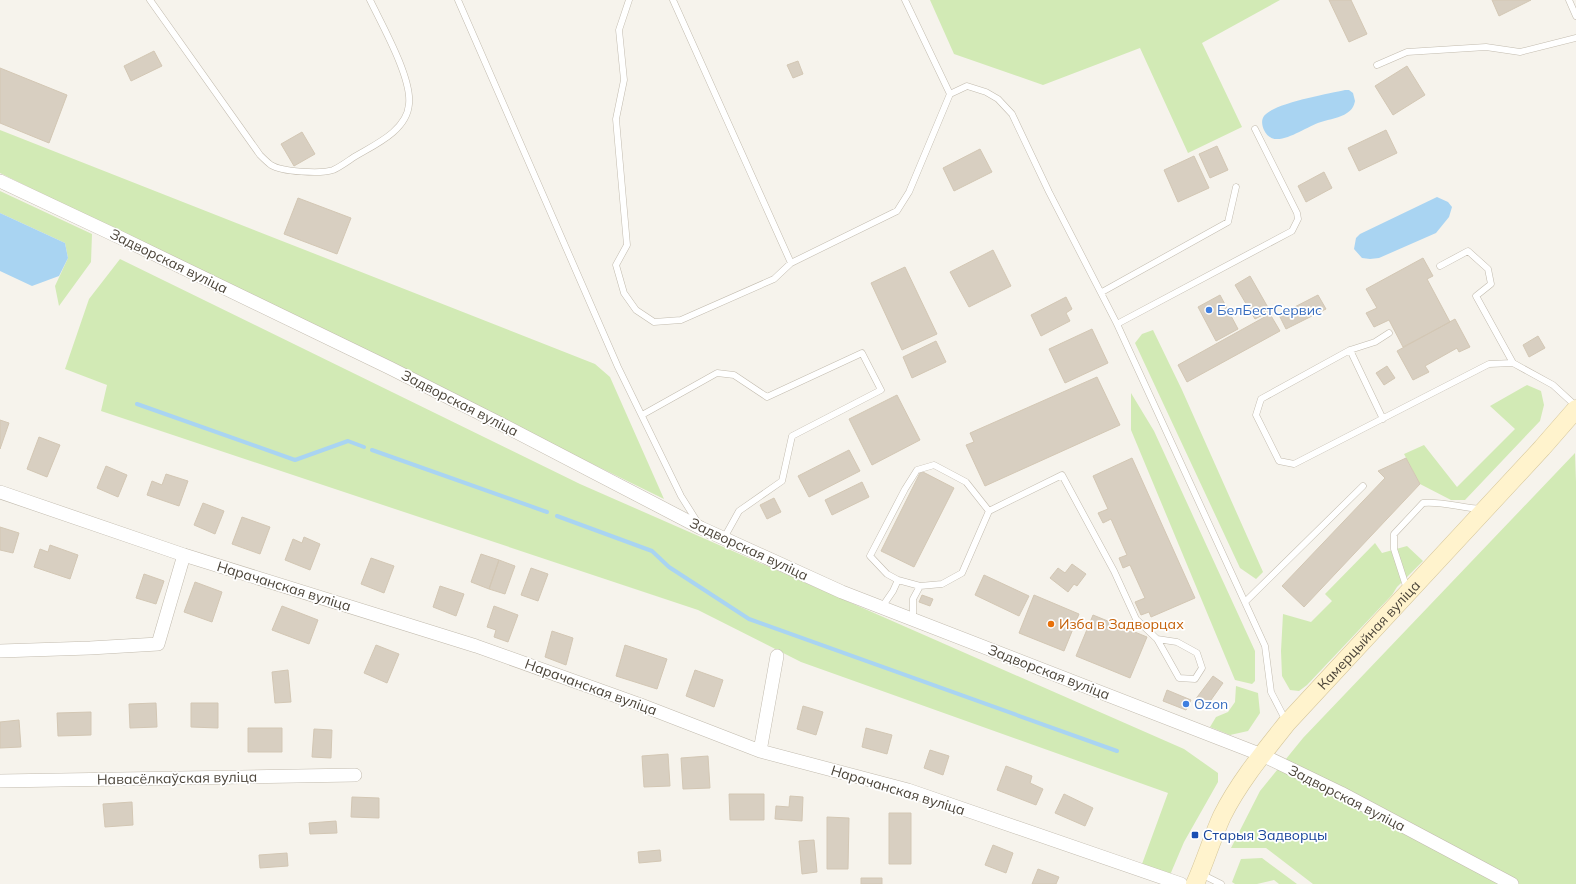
<svg xmlns="http://www.w3.org/2000/svg" width="1576" height="884" font-family="Mulish,sans-serif">
  <style>
    .green { fill: #d2eab5 }
    .water { fill: #a9d4f2 }
    .lines { fill: none; stroke-linecap: round; stroke-linejoin: round }
    .stream { stroke: #a9d4f2; stroke-width: 4 }
    .building { fill: #d8cfc1; stroke: #d3c7b4 }
    .service-casing { stroke: #c2bbae; stroke-width: 7 }
    .minor-casing { stroke: #c2bbae; stroke-width: 14 }
    .secondary-casing { stroke: #d6c79b; stroke-width: 19 }
    .service { stroke: #fff; stroke-width: 6 }
    .minor { stroke: #fff; stroke-width: 13 }
    .secondary { stroke: #fff3cd; stroke-width: 18 }
    .shop-dot { fill: #3f7fe0; stroke: #fff; stroke-width: 1.5 }
    .food-dot { fill: #e8710a; stroke: #fff; stroke-width: 1.5 }
    .transit-dot { fill: #1a4fb4; stroke: #fff; stroke-width: 1.5 }
    .labels { text-anchor: middle; dominant-baseline: central; stroke-width: 3.5; stroke-linejoin: round; paint-order: stroke }
    .street-label { font-size: 14px; fill: #4b4439; stroke: #fff }
    .shop-label { font-size: 14px; fill: #366cbe; stroke: #fff; text-anchor: start }
    .food-label { font-size: 14px; fill: #c56008; stroke: #fff; text-anchor: start }
    .transit-label { font-size: 14px; fill: #164399; stroke: #fff; text-anchor: start }
  </style>
  <rect width="100%" height="100%" fill="#f6f3ec"/>
  <path class="green" d="M930,0H1280L1202,43L1242,127L1188,153L1140,48L1043,85L954,54Z
    M0,130L595,364L610,377L664,499L0,173Z
    M0,191L92,234L91,262L59,306L55,286L68,258L65,243L0,213Z
    M120,259L580,484L1184,749L1218,773V782L1184,842L1170,875L1142,864L1168,793L801,662L698,610L101,411L107,385L65,369L89,299Z
    M1153,330L1182,390L1263,572L1256,579L1240,568L1135,343L1142,334Z
    M1527,385L1541,391L1544,405L1540,421L1465,500H1451L1420,484L1404,454L1424,445L1457,487L1515,429L1490,406Z
    M1131,393L1154,431L1255,651V681L1252,684L1235,680L1131,430Z
    M1575,453L1576,482V884H1313L1266,848H1231L1260,791L1303,738Z
    M1375,543L1382,553L1407,546L1423,561L1397,587L1392,595L1307,685L1299,691L1290,690L1282,676L1281,651L1283,614L1311,622L1332,601L1325,594Z
    M1236,686L1258,693L1260,713L1248,731L1230,735L1210,727L1216,717L1228,712L1235,702Z
    M1262,858L1297,884H1279L1274,880L1257,884H1235L1232,882L1241,859Z"/>
  <path class="water" d="M1345,90H1349L1353,93L1355,101C1354,106 1352,110 1347,113C1340,118 1330,119 1321,122C1308,126 1289,140 1276,139C1271,139 1266,135 1264,130C1262,126 1261,120 1264,116C1274,103 1328,94 1345,90Z
    M1437,197L1448,202L1452,207L1449,217L1436,233L1379,258L1370,259L1362,258L1354,249L1356,238L1360,234Z
    M0,213L65,243L68,258L59,276L32,286L0,271Z"/>
  <g class="lines">
    <path class="stream" d="M137,404L295,460L348,441L364,447
      M372,450L547,512
      M557,516L652,551L669,567L749,619L1117,751"/>
  </g>
  <path class="building" d="M1329,0H1351L1367,34L1349,42Z
    M1492,0H1531L1499,16Z
    M154,51L162,66L131,81L124,66Z
    M798,61L803,74L793,78L787,65Z
    M1407,66L1425,95L1393,115L1375,86Z
    M0,68L67,95L49,143L0,123Z
    M1386,130L1397,153L1359,171L1348,148Z
    M302,132L315,154L294,166L281,144Z
    M1217,146L1228,170L1210,178L1199,154Z
    M980,149L992,172L954,191L943,168Z
    M1194,156L1209,188L1178,202L1164,170Z
    M1324,172L1332,188L1306,202L1298,186Z
    M298,198L351,218L337,254L284,234Z
    M993,250L1011,286L969,307L950,272Z
    M1423,258L1433,276L1427,279L1450,322L1403,347L1389,320L1374,327L1366,313L1377,308L1366,289Z
    M905,267L937,334L902,350L871,283Z
    M1250,276L1270,311L1255,319L1235,285Z
    M1220,295L1238,329L1216,341L1198,307Z
    M1318,295L1326,309L1286,329L1279,315Z
    M1066,297L1072,309L1066,313L1070,321L1041,336L1031,315Z
    M1270,314L1280,331L1187,382L1178,365Z
    M1455,319L1470,347L1459,352L1457,348L1425,366L1429,372L1413,380L1397,351Z
    M1092,329L1108,363L1065,383L1049,349Z
    M1538,336L1545,348L1529,357L1523,345Z
    M936,341L946,362L912,378L903,357Z
    M1387,366L1395,378L1384,385L1376,373Z
    M1097,377L1120,425L985,486L966,445L974,442L970,433Z
    M897,395L920,440L872,465L849,419Z
    M0,420L9,423L0,449Z
    M39,437L60,445L47,477L27,469Z
    M849,450L860,471L809,497L798,476Z
    M1132,458L1195,598L1151,617L1149,612L1141,615L1135,602L1145,598L1130,565L1123,568L1119,558L1127,555L1111,519L1103,523L1098,513L1108,509L1093,476Z
    M1406,458L1420,484L1304,607L1282,586L1385,478L1378,471Z
    M106,466L127,475L118,497L97,488Z
    M921,471L954,488L914,567L881,551Z
    M166,474L188,481L179,506L147,495L152,481L162,485Z
    M862,482L869,497L832,515L825,500Z
    M774,498L781,512L767,519L760,505Z
    M203,503L224,511L215,534L194,525Z
    M242,517L270,527L260,554L232,544Z
    M0,527L19,533L13,553L0,550Z
    M304,537L320,544L310,570L285,560L293,539L302,543Z
    M50,545L78,555L70,579L34,567L40,549L48,552Z
    M481,554L499,560L489,589L471,582Z
    M371,558L394,566L384,593L361,584Z
    M499,560L515,566L505,594L489,589Z
    M1072,564L1086,574L1077,586L1074,584L1068,592L1050,578L1058,568L1065,573Z
    M531,568L548,574L538,601L521,595Z
    M144,574L164,581L156,604L136,598Z
    M984,575L1029,596L1019,616L975,595Z
    M195,582L222,592L212,622L184,612Z
    M440,586L464,594L456,616L433,607Z
    M922,595L933,599L930,606L919,602Z
    M1034,595L1079,614L1064,651L1019,633Z
    M282,606L318,620L309,644L272,630Z
    M494,606L518,615L508,642L494,637L496,630L487,627Z
    M1093,615L1147,637L1130,678L1076,656Z
    M552,631L573,638L566,665L545,657Z
    M376,645L399,654L387,683L364,673Z
    M625,645L667,659L657,689L616,676Z
    M288,670L291,702L275,703L272,672Z
    M695,670L723,680L714,707L686,696Z
    M1213,676L1223,683L1206,707L1195,700Z
    M1167,690L1191,700L1186,710L1163,701Z
    M156,703L157,727L130,728L129,704Z
    M191,703H218V728L191,727Z
    M803,706L823,712L816,735L797,729Z
    M91,712V735L58,736L57,713Z
    M19,720L21,747L0,748V722Z
    M248,728H282V752H248Z
    M866,728L892,735L887,754L862,747Z
    M314,729L332,730L331,758L312,757Z
    M930,750L949,756L943,775L924,768Z
    M668,754L670,786L644,787L642,756Z
    M708,756L710,788L683,789L681,758Z
    M1006,766L1032,776L1030,783L1043,789L1036,805L997,790Z
    M729,794H764V820H730Z
    M1064,794L1093,808L1085,826L1055,813Z
    M790,796L803,797L802,821L775,819L776,806L789,807Z
    M352,797L379,798V818L351,817Z
    M132,802L133,825L105,827L103,804Z
    M889,813H911V864H889Z
    M827,817L849,818L848,869H827Z
    M336,821L337,833L310,834L309,823Z
    M814,840L817,872L802,874L799,841Z
    M993,845L1013,853L1006,873L985,865Z
    M660,850L661,861L639,863L638,852Z
    M287,853L288,866L260,868L259,855Z
    M1038,869L1059,877L1056,884H1032Z
    M861,878H882V884H861Z"/>
  <g class="lines">
    <g class="service-casing">
      <path id="service" d="M150,0L260,155C263,158 267,162 271,165C282,172 321,174 333,170C340,167 348,161 354,157C374,145 407,131 409,104C412,78 382,25 370,0
        M458,0L618,367L681,496L698,523
        M629,0L619,30L624,80L616,119L627,245L616,265L624,293L636,310L654,322L681,320L774,279L791,263
        M673,0L791,263L897,211L909,192L950,94L967,86L986,92L998,99L1012,114L1049,192L1117,324L1265,646L1271,692L1286,721
        M905,0L950,94
        M1569,0L1576,16
        M1377,65L1407,52L1486,47L1520,52L1576,38
        M1440,266L1468,251L1488,269L1491,284L1476,296L1513,363
        M1102,292L1228,222L1236,187
        M1117,324L1292,231L1298,219L1297,213L1255,129
        M1389,333L1375,342L1350,350L1261,399L1256,415L1279,461L1294,464L1489,364L1513,363L1553,385L1576,406
        M1350,350L1383,419
        M642,415L717,373L734,375L767,397L862,353L881,390L792,436L782,481L739,511L724,538
        M989,511L1062,475L1114,571L1136,619L1157,639L1177,642L1197,653L1202,668L1195,679L1179,678L1157,639
        M1407,589L1394,549V534L1423,503C1442,501 1461,508 1481,509
        M1245,602L1363,486
        M882,607L893,591L898,580
        M913,620V599L920,586L942,584L962,573L989,511L966,482L934,465L917,470L905,489L870,556L887,574L898,580L920,586
        M1201,874L1221,884"/>
    </g>
    <g class="minor-casing">
      <path id="minor" d="M0,181L121,238L390,368L503,425L701,528L842,592L1262,755L1341,793L1512,884
        M0,492L184,555L476,646L641,705L760,751L908,790L1181,884
        M0,651L90,648L158,644L184,555
        M760,751L777,656
        M0,781L355,775"/>
    </g>
    <g class="secondary-casing">
      <g id="secondary">
        <path id="s1" d="M1195,884C1205,862 1212,838 1222,816C1239,782 1264,752 1287,723L1542,448L1576,409"/>
      </g>
    </g>
    <use href="#service" class="service"/>
    <use href="#minor" class="minor"/>
    <use href="#secondary" class="secondary"/>
  </g>
  <g class="shop-dot">
    <circle cx="1209" cy="310" r="4"/>
    <circle cx="1186" cy="704" r="4"/>
  </g>
  <circle class="food-dot" cx="1051" cy="624" r="4"/>
  <rect class="transit-dot" x="1191" y="831" width="8" height="8" rx="2"/>
  <g class="labels">
    <g class="street-label">
      <text transform="translate(169 261) rotate(26)">Задворская вуліца</text>
      <text transform="translate(460 403) rotate(27)">Задворская вуліца</text>
      <text transform="translate(749 549) rotate(25)">Задворская вуліца</text>
      <text transform="translate(284 586) rotate(17)">Нарачанская вуліца</text>
      <text stroke="none"><textPath href="#s1" startOffset="307">Камерцыйная вуліца</textPath></text>
      <text transform="translate(1049 672) rotate(21)">Задворская вуліца</text>
      <text transform="translate(591 687) rotate(20)">Нарачанская вуліца</text>
      <text transform="translate(177 778) rotate(-1)">Навасёлкаўская вуліца</text>
      <text transform="translate(898 790) rotate(17)">Нарачанская вуліца</text>
      <text transform="translate(1347 798) rotate(27)">Задворская вуліца</text>
    </g>
    <g class="shop-label">
      <text x="1217" y="310">БелБестСервис</text>
      <text x="1194" y="704">Ozon</text>
    </g>
    <g class="food-label">
      <text x="1059" y="624">Изба в Задворцах</text>
    </g>
    <g class="transit-label">
      <text x="1203" y="835">Старыя Задворцы</text>
    </g>
  </g>
</svg>
